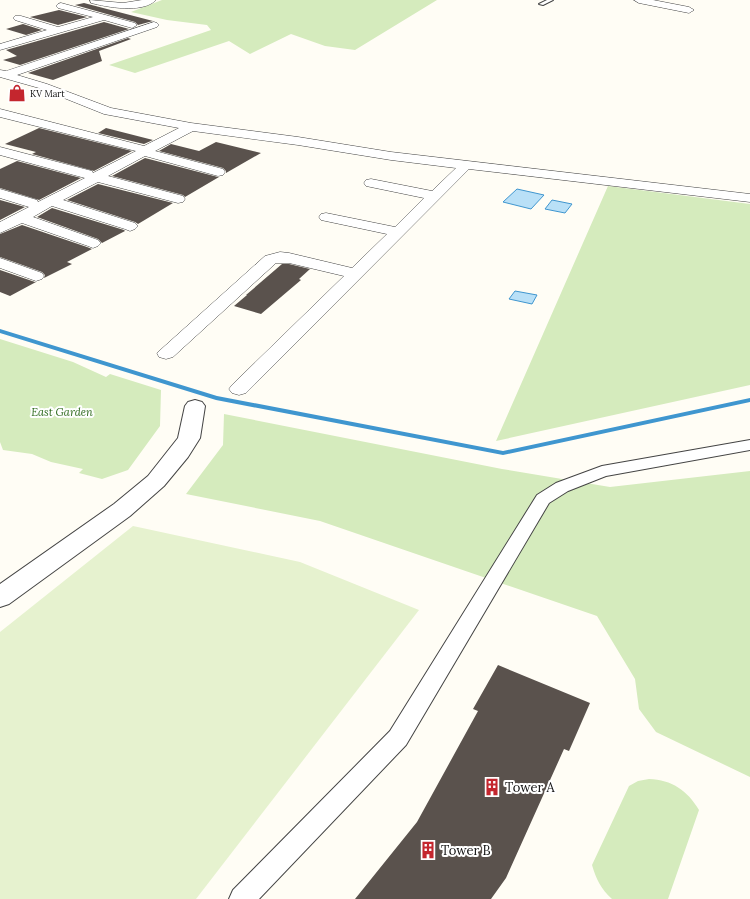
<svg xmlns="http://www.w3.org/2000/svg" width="750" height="899" font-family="Lora,serif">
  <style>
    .green { fill: #d5ebbd }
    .pitch { fill: #e6f2cf }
    .water { fill: #b9e0f7; stroke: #3f96cf }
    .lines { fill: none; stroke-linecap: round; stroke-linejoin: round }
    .stream { fill: #3f96cf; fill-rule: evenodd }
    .building { fill: #5a524d }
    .service-casing { stroke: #444; stroke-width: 2 }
    .pedestrian-casing { stroke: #444; stroke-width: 2 }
    .minor-casing { stroke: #444; stroke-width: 1 }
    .tertiary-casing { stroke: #444; stroke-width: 2 }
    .service { fill: #fff; fill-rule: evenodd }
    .pedestrian { fill: #fff; fill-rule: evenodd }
    .minor { fill: #fff; fill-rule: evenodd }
    .tertiary { fill: #fff; fill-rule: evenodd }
    .labels { text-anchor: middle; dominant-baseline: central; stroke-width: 4; stroke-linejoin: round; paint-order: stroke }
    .far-poi-label { font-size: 9px; fill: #111; stroke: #fff; text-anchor: start }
    .park-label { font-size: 11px; font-style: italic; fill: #2f6b1f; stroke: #fff }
    .near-poi-label { font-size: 13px; fill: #111; stroke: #fff; text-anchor: start }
  </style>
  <rect width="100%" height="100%" fill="#fffdf5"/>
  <path class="green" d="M162,0H437L355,50L325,46L291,34L250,54L229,41L135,73L109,65L211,30L207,25L167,20L131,12Z
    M608,186L750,204V385L496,441Z
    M0,339L73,362L106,377L110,374L161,390L160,426L128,470L102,479L79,473L83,469L51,462L32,454L3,450L0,442Z
    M224,414L502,469L610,487L750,471V777L656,732L639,709L635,679L597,616L320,521L186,494L223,445Z
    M649,779C672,780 687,790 699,810L668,899H612C601,889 596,879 592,865L629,786L638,781Z"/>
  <path class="pitch" d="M133,526L300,562L419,610L196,899H0V632Z"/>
  <path class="water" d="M517,189L544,195L531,209L503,202Z
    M552,200L572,204L565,213L545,209Z
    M515,291L537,295L532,304L509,299Z"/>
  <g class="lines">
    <path class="stream" d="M0,329L217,396L503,451L750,398V402L503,455L216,400L0,333Z"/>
  </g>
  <path class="building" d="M84,3L153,21L138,25L135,22L75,5Z
    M59,10L87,17L58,25L30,17Z
    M104,22L129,29L20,65L3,60L17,56L6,50Z
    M23,24L42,30L26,35L6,29Z
    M128,38L131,39L99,51L102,61L53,80L28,73Z
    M39,128L132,151L94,171L32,154L36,152L5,144Z
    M106,128L153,140L144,144L98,133Z
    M216,142L261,153L226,173V171L223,168L159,151L171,144L199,151Z
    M145,158L218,177H219L185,197L183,195L112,176Z
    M17,161L81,178L39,200L0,188V169Z
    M98,184L173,203L138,224L135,222L67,200Z
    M0,200L25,207L0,220Z
    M52,208L124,230L125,231L102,243L98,239L37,217Z
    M22,225L87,247L92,249L67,262L72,264L44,278L45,275L42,272L0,257V234Z
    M282,264H289L310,269L299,279L301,280L261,314L234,306L247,295H246Z
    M0,270L35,282H36L10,296L0,292Z
    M498,665L590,703L569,751L564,749L506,878L491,899H355L417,822L478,711L473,709Z"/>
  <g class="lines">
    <g class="service-casing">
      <path id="service" d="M547,0H553L543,5L539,4Z"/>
    </g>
    <g class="pedestrian-casing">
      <path id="pedestrian" d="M750,440V450L606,476L568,491L549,503L406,745L259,899H229L233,890L390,731L537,495L556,483L602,466Z"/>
    </g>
    <g class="minor-casing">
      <path id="minor" d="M90,0L123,3L142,0H156C142,14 107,7 91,3Z
        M634,0H653L689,7L694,10L689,13L639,3Z
        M61,3L135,23L137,25L132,28L104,20L0,50V44L47,30L15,20L13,18L15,16H21L58,27L93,17L58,8L56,6L58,4Z
        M154,22L157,23L159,25L157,27L17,75L47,84L111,108L191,123L298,137L391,152L750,194V202L469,169L246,393L239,395L232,393L229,389L232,385L344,276L289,263H276L173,357L166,359L159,357L157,353L265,256L280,252L289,253L352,268L387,234L321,220L319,217L321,214L326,213L395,227L424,198L366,186L364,183L366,180L371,179L432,191L456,168L391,160L298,145L193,131L155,151L223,169L225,172L223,175L218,176L145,156L108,176L183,196L185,199L183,202L178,203L98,182L63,200L135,223L138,226L135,229L130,231L125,229L52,206L33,217L98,240L101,243L98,246L93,248L88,246L22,223L0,233V222L29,207L0,198V189L37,200L38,202L85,178L0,155V147L92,171L93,173L136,151L0,117V109L144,146L179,128L104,114L39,88L0,77V70L6,71Z
        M0,258L42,273L44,276L42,279L36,281L0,268Z"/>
    </g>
    <g class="tertiary-casing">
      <path id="tertiary" d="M195,400L202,402L205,406L200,438L188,457L164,486L130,516L9,604L0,607V584L114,504L148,476L178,438L185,406L188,402Z"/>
    </g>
    <use href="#service" class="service"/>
    <use href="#pedestrian" class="pedestrian"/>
    <use href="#minor" class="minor"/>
    <use href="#tertiary" class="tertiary"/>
  </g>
  <defs>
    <g id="shop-bare" transform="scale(1.38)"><path d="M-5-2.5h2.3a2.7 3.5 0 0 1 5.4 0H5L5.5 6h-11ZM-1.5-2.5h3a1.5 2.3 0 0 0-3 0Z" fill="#c4262e" stroke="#fff" stroke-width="2.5" paint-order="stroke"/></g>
    <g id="building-bare" transform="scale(1.38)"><path d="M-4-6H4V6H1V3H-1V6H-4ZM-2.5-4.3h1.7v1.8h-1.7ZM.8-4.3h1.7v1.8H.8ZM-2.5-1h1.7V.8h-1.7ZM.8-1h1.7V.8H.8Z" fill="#c4262e" stroke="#fff" stroke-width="2.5" paint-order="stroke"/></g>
  </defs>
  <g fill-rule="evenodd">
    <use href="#shop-bare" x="17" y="93"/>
    <use href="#building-bare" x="492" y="787"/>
    <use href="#building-bare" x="428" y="850"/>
  </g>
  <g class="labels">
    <g class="far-poi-label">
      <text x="30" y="93">KV Mart</text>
    </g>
    <g class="park-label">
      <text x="62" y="412">East Garden</text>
    </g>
    <g class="near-poi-label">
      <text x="505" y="787">Tower A</text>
      <text x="441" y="850">Tower B</text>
    </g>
  </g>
</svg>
